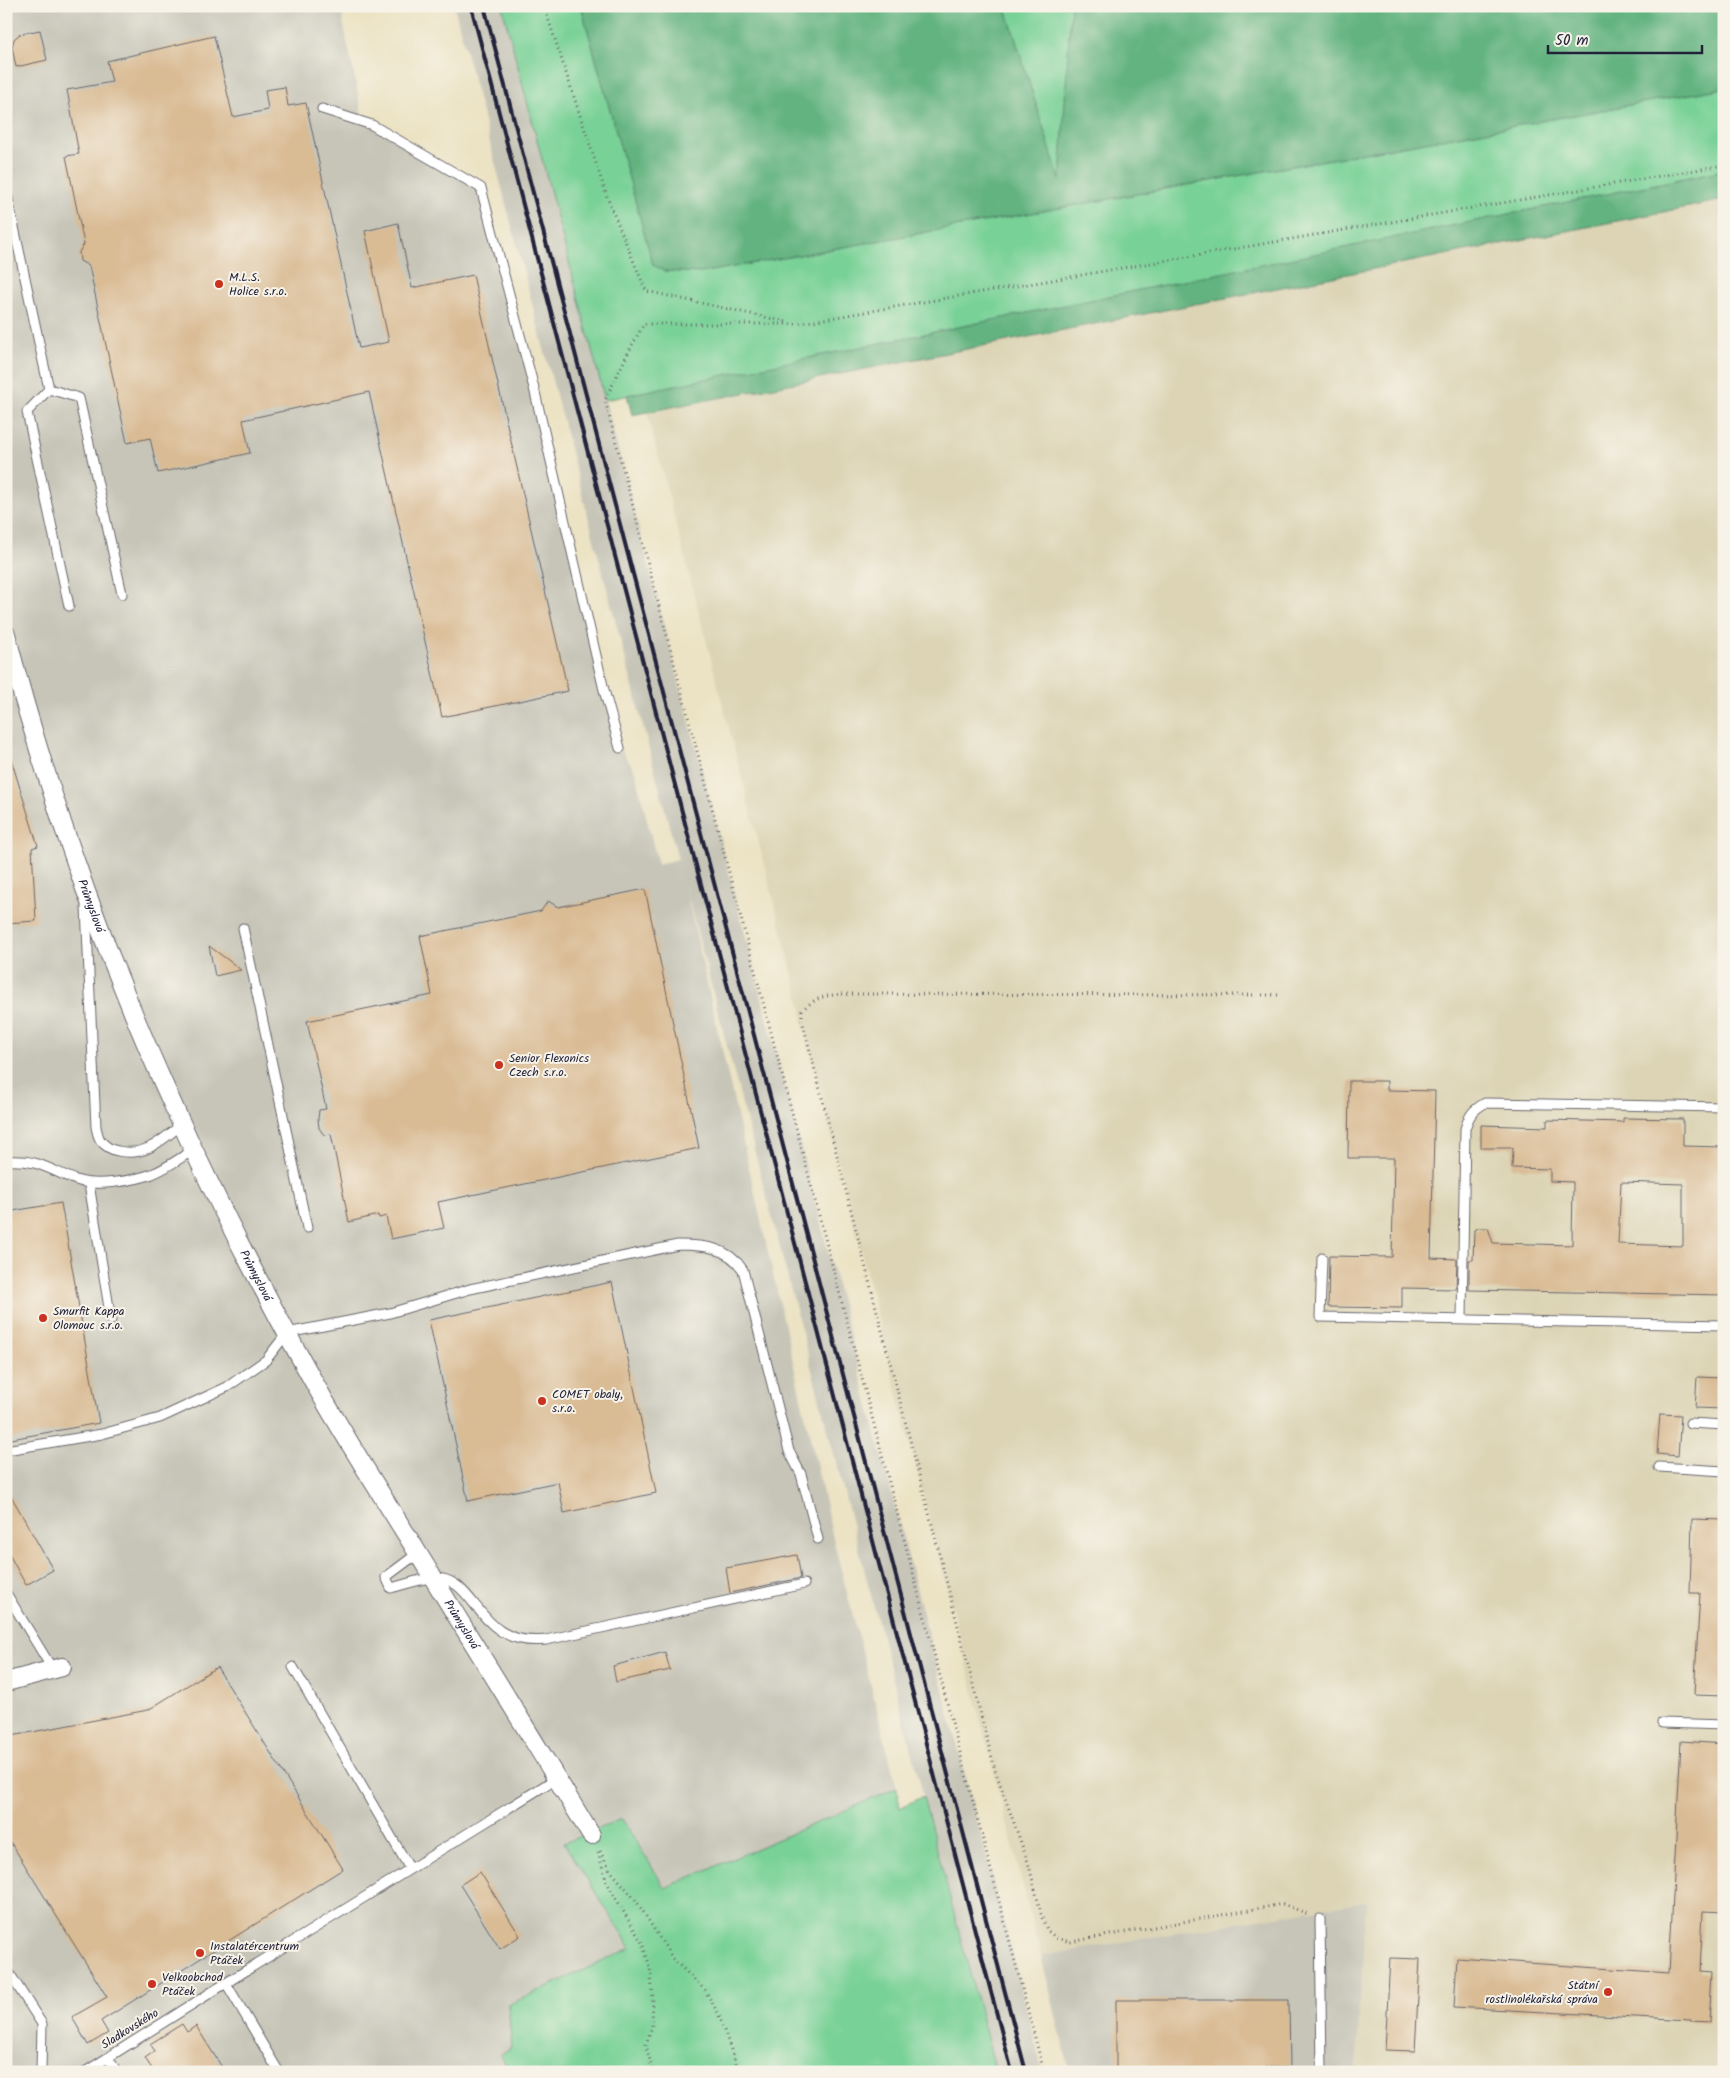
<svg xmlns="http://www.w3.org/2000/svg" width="1730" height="2078" font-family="Kalam,sans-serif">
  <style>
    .built { fill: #dcd4b5 }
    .industrial { fill: #c6c5b8 }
    .green { fill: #78d196; stroke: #4d7a68 }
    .forest { fill: #62b37f; stroke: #426a5d }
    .building { fill: #d9bb94; fill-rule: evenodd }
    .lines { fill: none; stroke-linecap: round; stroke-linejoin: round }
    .lane-casing { stroke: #69666b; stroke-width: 11 }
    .street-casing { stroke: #69666b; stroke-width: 20 }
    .path { stroke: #69666b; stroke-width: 3; stroke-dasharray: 1 4; stroke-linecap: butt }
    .lane { stroke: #fff; stroke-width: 9 }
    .street { stroke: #fff; stroke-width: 18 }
    .rail { stroke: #22223b; stroke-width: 4 }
    .poi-dot { fill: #c8321e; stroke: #f7f3e8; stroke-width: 2 }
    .labels { text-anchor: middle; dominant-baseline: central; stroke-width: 4; stroke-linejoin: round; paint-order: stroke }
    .poi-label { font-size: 12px; fill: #22223b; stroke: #f7f3e8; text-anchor: start }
    .street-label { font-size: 12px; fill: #22223b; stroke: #f7f3e8 }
  </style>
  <rect width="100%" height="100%" fill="#f7f3e8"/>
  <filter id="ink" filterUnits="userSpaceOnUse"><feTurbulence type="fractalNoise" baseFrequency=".02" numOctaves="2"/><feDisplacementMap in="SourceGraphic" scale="10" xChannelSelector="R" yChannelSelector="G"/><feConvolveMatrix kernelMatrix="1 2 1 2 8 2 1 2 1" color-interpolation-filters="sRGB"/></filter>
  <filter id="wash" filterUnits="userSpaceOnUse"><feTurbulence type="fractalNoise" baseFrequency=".0096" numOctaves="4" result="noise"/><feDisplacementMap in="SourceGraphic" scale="20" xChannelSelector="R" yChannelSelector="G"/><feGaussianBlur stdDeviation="1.12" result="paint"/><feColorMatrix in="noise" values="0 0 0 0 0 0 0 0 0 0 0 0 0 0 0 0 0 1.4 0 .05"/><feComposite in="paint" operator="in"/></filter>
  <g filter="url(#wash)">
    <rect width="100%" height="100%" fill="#ece3c4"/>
    <path class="built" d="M1724,188V2072H1356L1365,1902L1041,1956L802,1020V1009L644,401Z"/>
    <path class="industrial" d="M6,6H369L342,16L362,114L481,188L620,748L635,771L658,865L678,859L454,6H502L1043,2072H996L684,882L833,1538L897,1788L665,1888L622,1819L632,1948L508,2005L512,2047L501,2055L511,2072H6Z
      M1366,1901L1356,2072H1070L1041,1956Z"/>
    <path class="green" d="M502,6H581L653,264L664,271L700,273L1724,88V170L605,400Z
      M1005,6H1071L1060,182Z
      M897,1788L900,1808L923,1796L996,2072H511L500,2055L512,2047L508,2005L631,1948L564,1843L622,1819L665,1888Z"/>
    <path class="forest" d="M581,6H1005L1060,180L1071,6H1724V88L700,273L664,271L653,265Z
      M1724,170V200L632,415L627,395Z"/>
    <g id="blocks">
      <path class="building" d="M40,30L47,60L16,67L12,47L14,39L20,34Z
        M214,36L233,117L268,110L265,90L285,87L288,106L306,103L359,348L389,342L365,231L398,223L412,288L473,275L568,691L442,717L369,392L243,420L250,453L158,473L150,438L127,443L89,266L80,261L79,252L84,244L66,156L79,154L67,90L112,82L107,61Z
        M10,756L38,846L32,848L36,921L6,923V757Z
        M645,889L699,1148L438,1202L444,1228L391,1239L386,1216L379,1218L378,1215L349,1222L331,1134L324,1135L319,1128L318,1119L319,1110L326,1109L307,1021L432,995L420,936L541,911L548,901L558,907Z
        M209,946L228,960L241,970L215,976Z
        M1349,1081H1387V1090L1435,1091L1431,1258L1457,1259L1456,1289L1402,1288V1308L1328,1307L1329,1256L1392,1257L1394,1158H1348Z
        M1623,1118L1683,1119V1146L1724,1147V1295L1469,1290V1260H1473L1474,1230L1479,1228H1488L1493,1243L1572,1245L1573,1182L1550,1181V1169L1512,1168L1513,1148H1481V1125L1547,1127V1120L1623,1122ZM1621,1182L1683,1184V1246L1618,1244Z
        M61,1203L99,1423L6,1440V1212Z
        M612,1282L656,1493L564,1513L558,1482L468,1501L429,1320Z
        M1697,1377L1724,1378V1409L1695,1408Z
        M1660,1414L1681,1415L1678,1456L1657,1454Z
        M6,1487L53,1570L26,1585L6,1549Z
        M1692,1519L1724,1520V1696L1694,1695L1700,1593H1690Z
        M797,1555L801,1578L730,1593L726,1568Z
        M665,1652L670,1670L616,1682L613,1666Z
        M217,1667L343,1869L101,2021L108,2033L88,2045L72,2017L107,1997L6,1835V1737L148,1710Z
        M1681,1741L1724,1744V1912L1703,1911L1700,1972L1711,1973L1708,2023L1690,2022V2020L1454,2007L1457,1958L1669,1973Z
        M480,1872L520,1936L500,1949L460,1885Z
        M1390,1958L1420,1959L1415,2051L1385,2050Z
        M1116,2000H1289L1290,2068L1266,2067L1267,2072H1116Z
        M182,2024L187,2032L196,2026L225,2072H154L145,2058L155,2051L150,2044Z"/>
    </g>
  </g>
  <g filter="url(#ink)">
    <use href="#blocks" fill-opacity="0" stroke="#69666b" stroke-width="1"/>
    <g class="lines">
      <g class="lane-casing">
        <path id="lane" d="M322,109L372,125L481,188L534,388L604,690L620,748
          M6,190L49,389L79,398L122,594
          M49,389L27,412L69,606
          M86,907L96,1127C97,1131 98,1138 101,1141C105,1146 112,1150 118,1151C145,1157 161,1141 181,1125
          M243,928L307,1228
          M6,1161C40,1159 47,1169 76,1180C96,1187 133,1181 152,1174C167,1168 180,1158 193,1150
          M89,1184L111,1320
          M1322,1258L1320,1317L1724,1325
          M1462,1320L1465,1129C1469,1115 1473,1110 1485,1103L1724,1107
          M1690,1423L1724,1425
          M6,1450L102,1434L160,1418L227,1387L266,1360L287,1333L390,1313L470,1289L678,1245C704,1245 728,1247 743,1270L789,1451L801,1474L818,1539
          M1659,1467L1724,1471
          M418,1553L386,1577L391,1588C404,1585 419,1579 432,1578C479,1575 474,1648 546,1640L804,1584
          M6,1593L53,1670
          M293,1667L410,1869
          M1662,1723L1724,1725
          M1320,1919L1322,2072
          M6,1968L42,2024L41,2072
          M226,1983L557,1778
          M108,2058L117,2072
          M85,2072L226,1983L279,2072"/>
      </g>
      <g class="street-casing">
        <g id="street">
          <path id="s1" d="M6,634C76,903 180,1145 316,1386C346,1439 379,1491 411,1542C471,1640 532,1737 591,1835"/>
          <path d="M6,1682L62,1667"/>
        </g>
      </g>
      <path class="path" d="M544,6L608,200L646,291L787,322
        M1278,995L842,994C823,996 817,997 802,1010V1020L995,1770L1028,1862L1043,1921L1048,1931L1056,1938L1070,1942L1283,1904L1308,1914
        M600,1851L610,1870L635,1899L673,1959L705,1990L718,2013L739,2072
        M598,1852L607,1883L642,1943L650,1967L653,1998L652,2026L646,2045L653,2072
        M1044,2072L605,400L631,347L644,324H795L1724,165"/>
      <use href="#lane" class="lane"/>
      <use href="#street" class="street"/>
      <path class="rail" d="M471,6L1012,2072
        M484,6L1026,2072"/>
    </g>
  </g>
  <g class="poi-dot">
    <circle cx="219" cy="284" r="5"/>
    <circle cx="499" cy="1065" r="5"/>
    <circle cx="43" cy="1318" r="5"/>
    <circle cx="542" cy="1401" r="5"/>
    <circle cx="200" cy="1953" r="5"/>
    <circle cx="152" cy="1984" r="5"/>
    <circle cx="1608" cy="1992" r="5"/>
  </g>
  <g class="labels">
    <g class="poi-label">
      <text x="229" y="277">M.L.S.<tspan x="229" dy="14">Holice s.r.o.</tspan></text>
      <text x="509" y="1058">Senior Flexonics<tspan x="509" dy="14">Czech s.r.o.</tspan></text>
      <text x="53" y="1311">Smurfit Kappa<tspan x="53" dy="14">Olomouc s.r.o.</tspan></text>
      <text x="552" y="1394">COMET obaly,<tspan x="552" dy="14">s.r.o.</tspan></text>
      <text x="210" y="1946">Instalatércentrum<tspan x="210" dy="14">Ptáček</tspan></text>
      <text x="162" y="1977">Velkoobchod<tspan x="162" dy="14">Ptáček</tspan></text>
      <text x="1598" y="1985" text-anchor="end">Státní<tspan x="1598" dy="14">rostlinolékařská správa</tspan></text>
    </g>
    <g class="street-label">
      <text stroke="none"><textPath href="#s1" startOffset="285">Průmyslová</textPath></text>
      <text stroke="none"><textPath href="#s1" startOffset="690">Průmyslová</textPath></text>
      <text stroke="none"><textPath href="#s1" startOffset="1095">Průmyslová</textPath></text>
      <text transform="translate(130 2029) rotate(-32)">Sladkovského</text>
    </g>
  </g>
  <rect width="1730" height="2078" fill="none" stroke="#f7f3e8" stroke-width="25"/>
  <path d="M1548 45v8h154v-8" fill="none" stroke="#22223b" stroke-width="2.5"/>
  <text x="1555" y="45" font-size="15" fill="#22223b" stroke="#f7f3e8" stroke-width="4" paint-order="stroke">50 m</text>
</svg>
